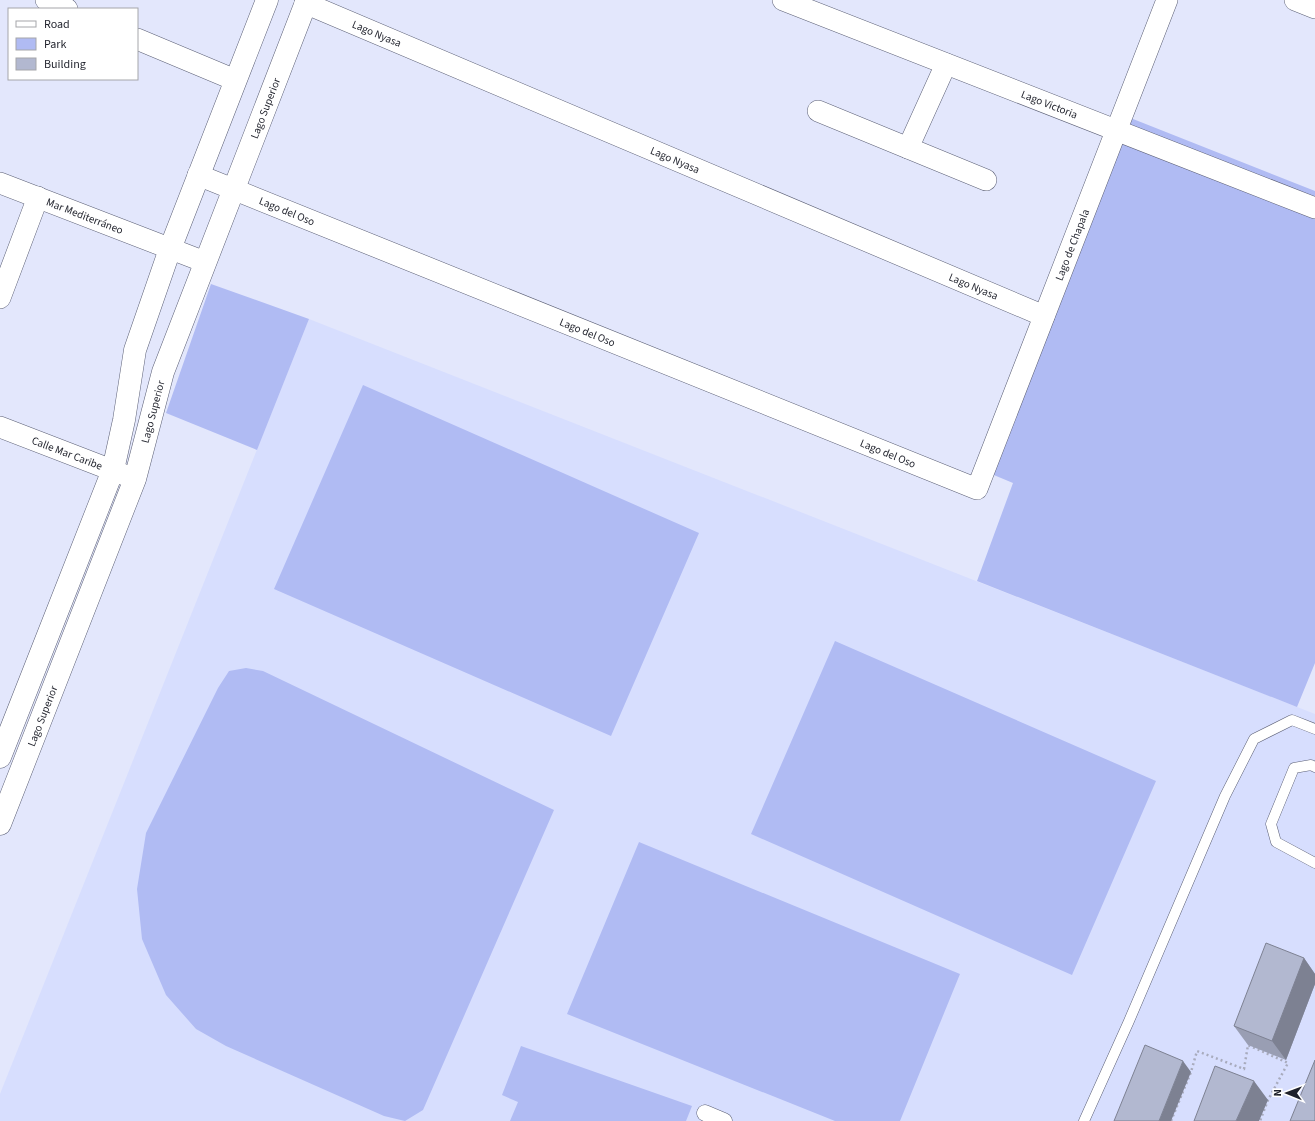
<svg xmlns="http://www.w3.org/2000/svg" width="1315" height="1121" font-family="'Source Sans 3',sans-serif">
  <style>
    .built { fill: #d7defe }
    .green { fill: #b0bbf3 }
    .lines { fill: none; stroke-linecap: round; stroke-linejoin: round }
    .service-casing { stroke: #5c6076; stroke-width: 11 }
    .pedestrian-casing { stroke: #5c6076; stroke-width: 17 }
    .minor-casing { stroke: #5c6076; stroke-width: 22 }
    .tertiary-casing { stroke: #5c6076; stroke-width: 23 }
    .path { stroke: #a8abbd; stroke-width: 2.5; stroke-dasharray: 2 3; stroke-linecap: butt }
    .service { stroke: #fff; stroke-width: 10 }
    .pedestrian { stroke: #fff; stroke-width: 16 }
    .minor { stroke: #fff; stroke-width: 21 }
    .tertiary { stroke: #fff; stroke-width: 22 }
    .wall { fill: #999eb3 }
    .shaded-wall { fill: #7d8192 }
    .building { fill: #b2b8d0; stroke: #7d8192 }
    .labels { text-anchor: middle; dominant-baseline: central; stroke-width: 3.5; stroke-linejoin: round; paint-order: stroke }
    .street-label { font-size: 11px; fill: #1f212b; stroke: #fff }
  </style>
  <rect width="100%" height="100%" fill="#e3e7fc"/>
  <path class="built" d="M309,319L1315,714V1121H0V1094Z"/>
  <path class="green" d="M1128,117L1315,191V663L1297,707L977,581L1013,483L989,473Z
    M211,284L309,319L257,450L166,413Z
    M363,385L699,533L611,736L274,589Z
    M835,641L1156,781L1072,975L751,834Z
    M246,668L263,671L554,810L423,1110L405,1121L384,1116L226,1046L196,1029L166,995L142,939L137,889L146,833L218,688L229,671Z
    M639,842L960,974L900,1121H835L567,1014Z
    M521,1046L692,1106L686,1121H510L518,1102L502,1095Z"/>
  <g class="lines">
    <g class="service-casing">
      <path id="service" d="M1315,767L1311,765L1294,768L1271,824L1276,842L1315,863
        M1084,1121L1129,1021L1225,796L1254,739L1292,720L1315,729"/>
    </g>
    <g class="pedestrian-casing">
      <path id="pedestrian" d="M705,1113L724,1121"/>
    </g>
    <g class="minor-casing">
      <g id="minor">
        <path d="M46,0L67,9"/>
        <path id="s1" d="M783,0L1315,208"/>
        <path d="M1295,0L1315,8"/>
        <path id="s2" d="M305,3L1044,316"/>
        <path d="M137,39L235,80"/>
        <path d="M818,111L986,180"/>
        <path d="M908,148L946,64"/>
        <path id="s3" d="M198,175L977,489L1167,0"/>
        <path id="s4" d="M0,183L205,262"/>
        <path d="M0,298L38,197"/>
        <path id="s5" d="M0,427L135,479"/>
      </g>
    </g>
    <g class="tertiary-casing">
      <g id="tertiary">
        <path d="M0,757L113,470L124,420L135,350L170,249L267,0"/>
        <path id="s6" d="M0,824L135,479L163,372L307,0"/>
      </g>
    </g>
    <path class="path" d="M1171,1121L1191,1072L1197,1051L1244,1069L1248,1045L1288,1063L1268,1100L1260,1121"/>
    <use href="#service" class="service"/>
    <use href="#pedestrian" class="pedestrian"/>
    <use href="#minor" class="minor"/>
    <use href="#tertiary" class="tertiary"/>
  </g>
  <path class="wall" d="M1304,958L1315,974V984L1286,1060L1248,1045L1234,1026Z"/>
  <path class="shaded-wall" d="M1304,958L1315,974V984L1286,1060L1272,1041Z
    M1183,1061L1191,1072L1171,1121H1159Z
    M1254,1081L1268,1100L1259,1121H1236Z"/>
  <path class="building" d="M1266,943L1304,958L1272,1041L1234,1026Z
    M1145,1045L1183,1061L1159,1121H1114Z
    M1315,1060V1121H1290Z
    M1215,1066L1254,1081L1236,1121H1194Z"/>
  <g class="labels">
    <g class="street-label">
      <text stroke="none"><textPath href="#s2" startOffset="78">Lago Nyasa</textPath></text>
      <text stroke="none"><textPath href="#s1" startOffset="286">Lago Victoria</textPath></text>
      <text stroke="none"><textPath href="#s6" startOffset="764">Lago Superior</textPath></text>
      <text stroke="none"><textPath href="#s2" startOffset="402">Lago Nyasa</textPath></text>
      <text stroke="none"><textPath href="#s3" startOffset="96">Lago del Oso</textPath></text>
      <text stroke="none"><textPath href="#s4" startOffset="91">Mar Mediterráneo</textPath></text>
      <text stroke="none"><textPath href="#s3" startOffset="1102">Lago de Chapala</textPath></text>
      <text stroke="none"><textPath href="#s2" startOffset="726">Lago Nyasa</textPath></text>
      <text stroke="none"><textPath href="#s3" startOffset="420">Lago del Oso</textPath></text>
      <text stroke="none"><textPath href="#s6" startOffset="440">Lago Superior</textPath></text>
      <text stroke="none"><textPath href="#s5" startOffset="72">Calle Mar Caribe</textPath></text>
      <text stroke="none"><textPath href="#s3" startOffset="744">Lago del Oso</textPath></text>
      <text stroke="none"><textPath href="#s6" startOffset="116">Lago Superior</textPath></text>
    </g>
  </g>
  <rect x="8" y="8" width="130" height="72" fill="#ffffff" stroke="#a5a6aa"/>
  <rect x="16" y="21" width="20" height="6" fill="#ffffff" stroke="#a5a6aa"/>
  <text x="44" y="28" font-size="12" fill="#1f212b">Road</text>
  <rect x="16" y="38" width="20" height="12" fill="#b0bbf3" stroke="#a5a6aa"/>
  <text x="44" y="48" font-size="12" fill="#1f212b">Park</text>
  <rect x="16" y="58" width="20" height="12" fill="#b2b8d0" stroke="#a5a6aa"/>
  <text x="44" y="68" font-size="12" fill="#1f212b">Building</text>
  <g transform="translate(1287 1093) rotate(271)" stroke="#ffffff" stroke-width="3" paint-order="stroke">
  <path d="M0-3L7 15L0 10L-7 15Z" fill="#1f212b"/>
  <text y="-6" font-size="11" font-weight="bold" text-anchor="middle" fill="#1f212b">N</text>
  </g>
</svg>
